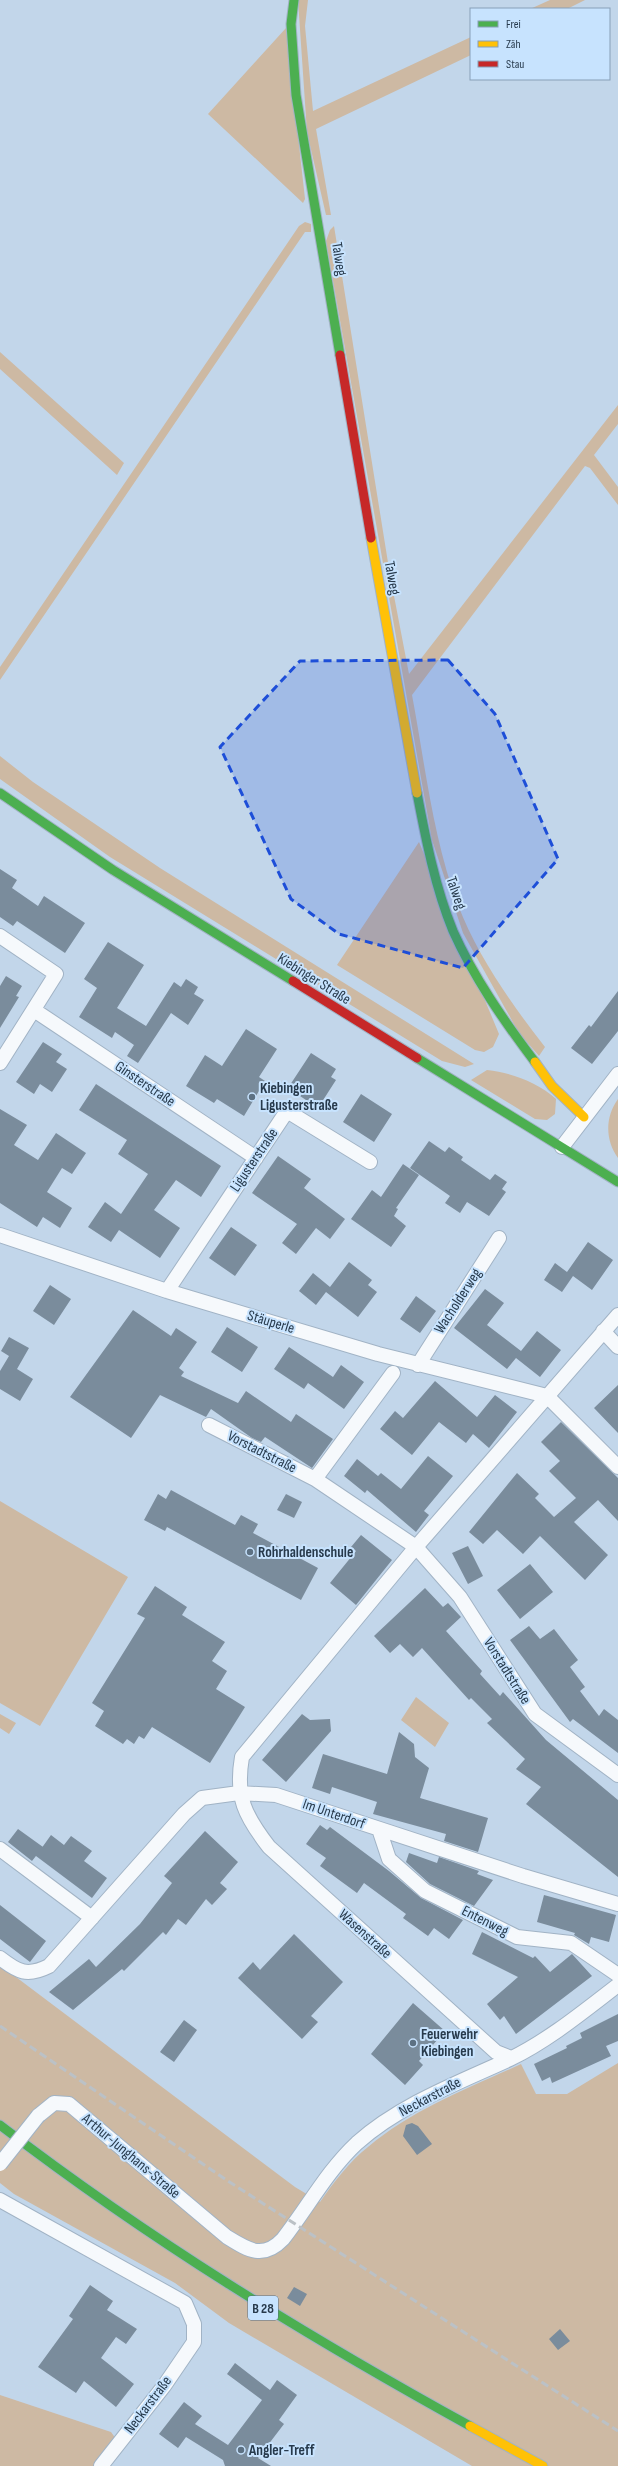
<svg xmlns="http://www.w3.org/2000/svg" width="618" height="2466" font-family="'Sofia Sans Condensed',sans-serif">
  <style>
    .green { fill: #cdb9a3 }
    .building { fill: #7a8c9c }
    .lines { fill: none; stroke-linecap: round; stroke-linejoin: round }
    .street-casing { stroke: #a1b3c5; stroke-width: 16 }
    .fast-casing { stroke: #a1b3c5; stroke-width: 11 }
    .slow-casing { stroke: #a1b3c5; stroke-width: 11 }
    .jam-casing { stroke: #a1b3c5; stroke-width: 11 }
    .street { stroke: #f6f9fc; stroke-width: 14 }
    .fast { stroke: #4caf50; stroke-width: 9 }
    .slow { stroke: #ffc107; stroke-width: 9 }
    .jam { stroke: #c62828; stroke-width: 9 }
    .rail { stroke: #bbc1c6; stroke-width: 3; stroke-dasharray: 8 4; stroke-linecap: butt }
    .street-bridge-casing { stroke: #a1b3c5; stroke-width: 16; stroke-linecap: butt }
    .street-bridge { stroke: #f6f9fc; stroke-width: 14 }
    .marked { fill: #1d4ed8; fill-opacity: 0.2; stroke: #1d4ed8; stroke-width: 3; stroke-dasharray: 8 5; stroke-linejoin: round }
    .poi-dot { fill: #5d7183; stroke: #c7e3fe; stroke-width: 1.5 }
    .labels { text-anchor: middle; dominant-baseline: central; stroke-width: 4; stroke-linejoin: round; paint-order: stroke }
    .shield { fill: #c7e3fe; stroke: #576d81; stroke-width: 1 }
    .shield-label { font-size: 14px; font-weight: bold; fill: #273a4c }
    .street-label { font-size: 15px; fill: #273a4c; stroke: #c7e3fe }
    .poi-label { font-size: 15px; font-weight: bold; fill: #273a4c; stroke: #c7e3fe; text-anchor: start }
  </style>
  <rect width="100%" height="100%" fill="#c2d6ea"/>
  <path class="green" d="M298,0H308L305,26L313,111L471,37V55L316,129L331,215H326L307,132Z
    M550,0H585L567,9H530Z
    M286,28L305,199L303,203L208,114Z
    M305,222L311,224V232H305L0,680V667L299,226Z
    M334,226L390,575L409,674L618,405V424L594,455L618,487V505L590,468L585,466L412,695C425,764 433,839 458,905C477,955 512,1005 545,1047L539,1056L519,1033L463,933L432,840L326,241L330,230Z
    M0,352L124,463L117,475L0,369Z
    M0,756L33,782L160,868L474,1064L465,1067L442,1061L110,857L0,779Z
    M419,842L499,1034L493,1047L484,1052L475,1050L337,965Z
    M487,1070C512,1073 537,1082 556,1099L555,1114L547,1120L535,1119L471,1080Z
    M618,1099V1158C605,1140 605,1117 618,1099Z
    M0,1501L128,1577L40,1726L0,1703Z
    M416,1697L449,1723L435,1747L401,1720Z
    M0,1714L16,1723L9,1734L0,1728Z
    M0,1965L295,2187L320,2202C334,2182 349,2162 368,2147C413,2109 469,2088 521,2064L536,2094H567L618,2063V2466H472L229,2323L175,2283L14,2194L0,2183Z
    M0,2395L111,2432L116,2439L95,2466H0Z"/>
  <path class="building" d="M0,869L17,880L12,888L38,906L44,896L85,923L65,953L17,921L13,926L0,917Z
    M108,942L144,965L117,1008L146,1026L174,982L181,987L186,979L198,987L194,994L204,1000L188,1025L171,1013L138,1063L127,1056L134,1045L115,1032L112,1038L79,1017L97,988L84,979Z
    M6,976L22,986L16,996L19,997L0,1028V986Z
    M618,991V1031L592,1064L571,1048L589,1025L591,1027Z
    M246,1029L277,1049L259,1077L265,1081L244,1116L217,1099L214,1103L186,1086L205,1055L222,1066Z
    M43,1042L62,1054L56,1062L67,1069L52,1092L40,1084L34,1094L16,1082Z
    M311,1053L336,1069L331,1077L336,1080L318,1108L288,1088Z
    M96,1084L221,1166L201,1197L176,1180L154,1210L180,1228L160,1258L119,1230L111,1242L88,1227L105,1202L121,1214L148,1174L118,1154L127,1140L79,1110Z
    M361,1094L392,1114L374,1142L343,1122Z
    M0,1109L27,1125L14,1145L38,1160L56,1133L86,1153L72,1174L62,1168L47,1192L72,1208L60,1228L43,1217L37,1227L0,1203Z
    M429,1141L445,1152L449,1147L463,1157L461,1160L490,1180L495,1174L507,1182L502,1189L506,1192L489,1216L467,1202L460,1213L445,1203L450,1196L410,1168Z
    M278,1156L311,1179L304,1188L345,1219L330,1239L316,1228L296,1254L282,1243L297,1224L252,1193Z
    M403,1164L419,1175L396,1208L398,1209L394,1216L406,1226L391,1247L351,1219L372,1190L381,1197Z
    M231,1227L257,1245L235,1276L209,1258Z
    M588,1242L613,1260L592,1290L573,1276L562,1292L544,1280L555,1263L567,1272Z
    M349,1262L372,1280L368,1285L377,1292L358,1317L326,1292L316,1305L299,1291L313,1273L330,1287Z
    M50,1285L71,1299L54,1325L33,1311Z
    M485,1289L504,1303L487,1325L521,1351L537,1331L561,1350L540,1377L516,1358L507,1369L454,1328Z
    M416,1296L436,1311L420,1333L400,1319Z
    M133,1310L171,1336L176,1328L197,1342L179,1368L184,1372L181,1376L238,1403L246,1391L291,1422L296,1414L333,1439L312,1468L265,1437L261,1442L252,1438L211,1409L206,1417L160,1395L131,1438L70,1397Z
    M227,1327L258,1347L242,1372L211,1352Z
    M9,1337L29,1348L17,1369L33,1379L20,1401L0,1389V1371L9,1356L1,1351Z
    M289,1347L333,1377L341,1365L364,1382L344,1409L308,1383L304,1389L274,1369Z
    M435,1381L477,1417L495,1395L517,1412L489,1448L473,1434L466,1443L439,1422L412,1455L380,1429L395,1411L403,1418Z
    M618,1385V1433L594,1408Z
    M561,1422L618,1478V1521L598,1500L574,1522L608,1555L585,1580L540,1536L523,1554L497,1530L483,1544L469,1532L517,1473L539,1494L535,1498L554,1517L576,1498L549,1471L560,1461L541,1442Z
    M428,1456L453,1476L424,1511L429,1515L416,1532L367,1490L365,1493L344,1476L357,1459L378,1476L381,1473L401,1489Z
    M171,1490L235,1525L241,1515L258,1524L253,1533L318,1568L301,1600L167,1527L165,1531L144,1520L158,1494L166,1499Z
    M286,1494L302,1502L294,1518L277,1510Z
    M361,1535L392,1560L356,1605L330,1583L356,1551L351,1547Z
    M468,1546L483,1576L468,1584L452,1553Z
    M530,1564L553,1592L520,1619L497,1590Z
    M155,1586L187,1607L182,1615L225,1642L212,1661L227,1671L216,1689L245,1707L210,1763L152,1727L144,1739L139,1736L134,1744L127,1739L123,1744L95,1726L104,1711L92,1703L145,1618L137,1614Z
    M425,1588L443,1607L448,1603L461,1617L446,1631L482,1671L480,1674L500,1696L503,1692L546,1740L618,1800V1877L526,1804L541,1787L516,1769L525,1759L487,1723L492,1719L471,1698L469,1700L422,1648L413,1657L400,1644L390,1653L374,1636Z
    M529,1626L540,1639L554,1629L578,1660L570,1667L585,1687L580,1691L599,1716L604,1709L618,1720V1753L573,1719L570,1722L510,1640Z
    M302,1714L310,1720L330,1719L331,1731L286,1782L262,1760Z
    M399,1732L414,1744L415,1757L429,1768L420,1798L488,1818L478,1852L444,1841L446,1834L373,1814L377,1802L332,1787L330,1794L312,1788L323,1754L387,1774Z
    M320,1825L327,1830L330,1827L389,1871L421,1898L463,1920L449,1939L434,1928L428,1936L403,1918L406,1914L364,1883L357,1893L320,1866L326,1858L306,1844Z
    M18,1829L43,1847L32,1861L8,1842Z
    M205,1831L238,1862L220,1883L227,1889L212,1905L206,1899L186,1925L178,1919L166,1935L163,1932L124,1971L122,1969L73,2010L49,1992L89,1959L96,1967L140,1924L172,1883L164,1876Z
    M51,1835L64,1845L71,1836L92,1851L84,1861L107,1878L92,1898L36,1856Z
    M409,1853L437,1863L439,1857L479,1871L477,1874L493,1880L474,1906L430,1884L406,1862Z
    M544,1895L616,1915L609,1942L591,1937L589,1944L574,1935L575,1933L537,1922Z
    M0,1905L46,1941L30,1962L0,1939Z
    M482,1932L533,1958L535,1956L550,1972L572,1954L592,1976L516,2034L504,2016L500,2020L487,2004L518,1977L472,1954Z
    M294,1934L343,1982L311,2016L318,2022L302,2039L238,1978L253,1962L260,1970Z
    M413,2003L445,2031L419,2061L423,2065L405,2085L371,2054Z
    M618,2014V2041L606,2046L611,2056L552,2083L550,2077L542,2081L534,2064L567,2048L566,2046L582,2038L580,2033Z
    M184,2020L197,2030L174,2062L160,2052Z
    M412,2123L418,2126L432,2144L417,2155L403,2136L406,2125Z
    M90,2285L113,2301L107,2310L137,2329L126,2344L116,2337L101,2358L134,2384L116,2407L84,2381L76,2393L38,2367L73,2319L69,2316Z
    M294,2287L307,2294L300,2306L287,2298Z
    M560,2329L570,2341L558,2350L549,2339Z
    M235,2363L270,2390L277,2380L297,2395L279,2420L284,2424L258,2458L271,2466H225L223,2460L186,2437L178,2448L159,2434L184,2402L202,2416L195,2424L228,2445L262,2400L227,2374Z"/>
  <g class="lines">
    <g class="street-casing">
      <path id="street" d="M0,936L56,974L0,1063
        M34,1010L256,1158
        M562,1147L618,1074
        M0,1235L167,1291L378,1354L547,1396L618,1467
        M167,1291L287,1111L370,1162
        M603,1331L618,1347
        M418,1365L499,1238
        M209,1425L315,1479L416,1547L460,1597L535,1714L618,1775
        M315,1479L393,1373
        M379,1829L389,1859L425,1891L517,1937L571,1943L618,1975
        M0,1849L92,1918
        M0,1958C18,1972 27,1977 49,1966L184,1814L202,1798L239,1793L276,1795L523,1876L618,1904
        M511,2058L496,2052L269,1847C245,1816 235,1797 242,1757L416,1547L618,1315
        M38,2116L54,2103L69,2104L227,2237C248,2250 263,2260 283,2239C308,2207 327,2171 357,2143C401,2104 458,2083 510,2059C549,2040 584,2011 618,1985
        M0,2200L185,2303L194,2324V2342L164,2386L101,2466"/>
    </g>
    <g class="fast-casing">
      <path id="fast" d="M294,0L291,24L296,95L340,355
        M0,793L113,870L293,981
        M417,793C426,840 435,887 453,931C474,978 504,1021 535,1062
        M417,1058L618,1182
        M0,2125C150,2240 305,2335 470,2426"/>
    </g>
    <g class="slow-casing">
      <path id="slow" d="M371,538L417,793
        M535,1062L552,1086L584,1117
        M470,2426L543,2466"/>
    </g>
    <g class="jam-casing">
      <path id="jam" d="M340,355L371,538
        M293,981L417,1058"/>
    </g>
    <use href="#street" class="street"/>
    <use href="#fast" class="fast"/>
    <use href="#slow" class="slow"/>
    <use href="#jam" class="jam"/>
    <path class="rail" d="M0,2026L228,2181L618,2431"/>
    <g class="street-bridge-casing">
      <path id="street-bridge" d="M0,2164L38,2116"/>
    </g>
    <use href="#street-bridge" class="street-bridge"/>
  </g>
  <path class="marked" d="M448,660L495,714L558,859L463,968L339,934L291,899L220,747L300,661Z"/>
  <g class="poi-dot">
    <circle cx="252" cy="1097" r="4"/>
    <circle cx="250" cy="1552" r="4"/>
    <circle cx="413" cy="2043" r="4"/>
    <circle cx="241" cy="2450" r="4"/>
  </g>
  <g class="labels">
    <rect class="shield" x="248" y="2296" width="30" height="24" rx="3"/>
    <g class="shield-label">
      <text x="263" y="2308">B 28</text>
    </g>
    <g class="street-label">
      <text transform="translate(339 259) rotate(81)">Talweg</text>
      <text transform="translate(392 578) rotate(80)">Talweg</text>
      <text transform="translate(456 893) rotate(71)">Talweg</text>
      <text transform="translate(314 979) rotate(32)">Kiebinger Straße</text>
      <text transform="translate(145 1084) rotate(34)">Ginsterstraße</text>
      <text transform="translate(254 1160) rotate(-56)">Ligusterstraße</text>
      <text transform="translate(458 1301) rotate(-57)">Wacholderweg</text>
      <text transform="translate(271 1322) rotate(17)">Stäuperle</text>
      <text transform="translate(262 1452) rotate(27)">Vorstadtstraße</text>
      <text transform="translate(507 1671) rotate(58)">Vorstadtstraße</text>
      <text transform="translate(334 1814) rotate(19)">Im Unterdorf</text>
      <text transform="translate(485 1921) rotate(27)">Entenweg</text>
      <text transform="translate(365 1934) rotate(42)">Wasenstraße</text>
      <text transform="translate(430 2097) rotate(-28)">Neckarstraße</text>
      <text transform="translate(131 2156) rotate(40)">Arthur-Junghans-Straße</text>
      <text transform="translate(148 2405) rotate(-53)">Neckarstraße</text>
    </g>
    <g class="poi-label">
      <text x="260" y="1088">Kiebingen<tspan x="260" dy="17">Ligusterstraße</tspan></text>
      <text x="258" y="1552">Rohrhaldenschule</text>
      <text x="421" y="2034">Feuerwehr<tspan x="421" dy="17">Kiebingen</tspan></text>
      <text x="249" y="2450">Angler-Treff</text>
    </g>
  </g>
  <rect x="470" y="8" width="140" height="72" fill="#c7e3fe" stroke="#879fb7"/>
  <rect x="478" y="21" width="20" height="6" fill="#4caf50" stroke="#879fb7"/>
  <text x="506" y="28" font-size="12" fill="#273a4c">Frei</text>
  <rect x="478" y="41" width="20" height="6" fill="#ffc107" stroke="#879fb7"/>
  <text x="506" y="48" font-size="12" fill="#273a4c">Zäh</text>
  <rect x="478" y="61" width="20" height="6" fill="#c62828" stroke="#879fb7"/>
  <text x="506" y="68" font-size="12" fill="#273a4c">Stau</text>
</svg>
